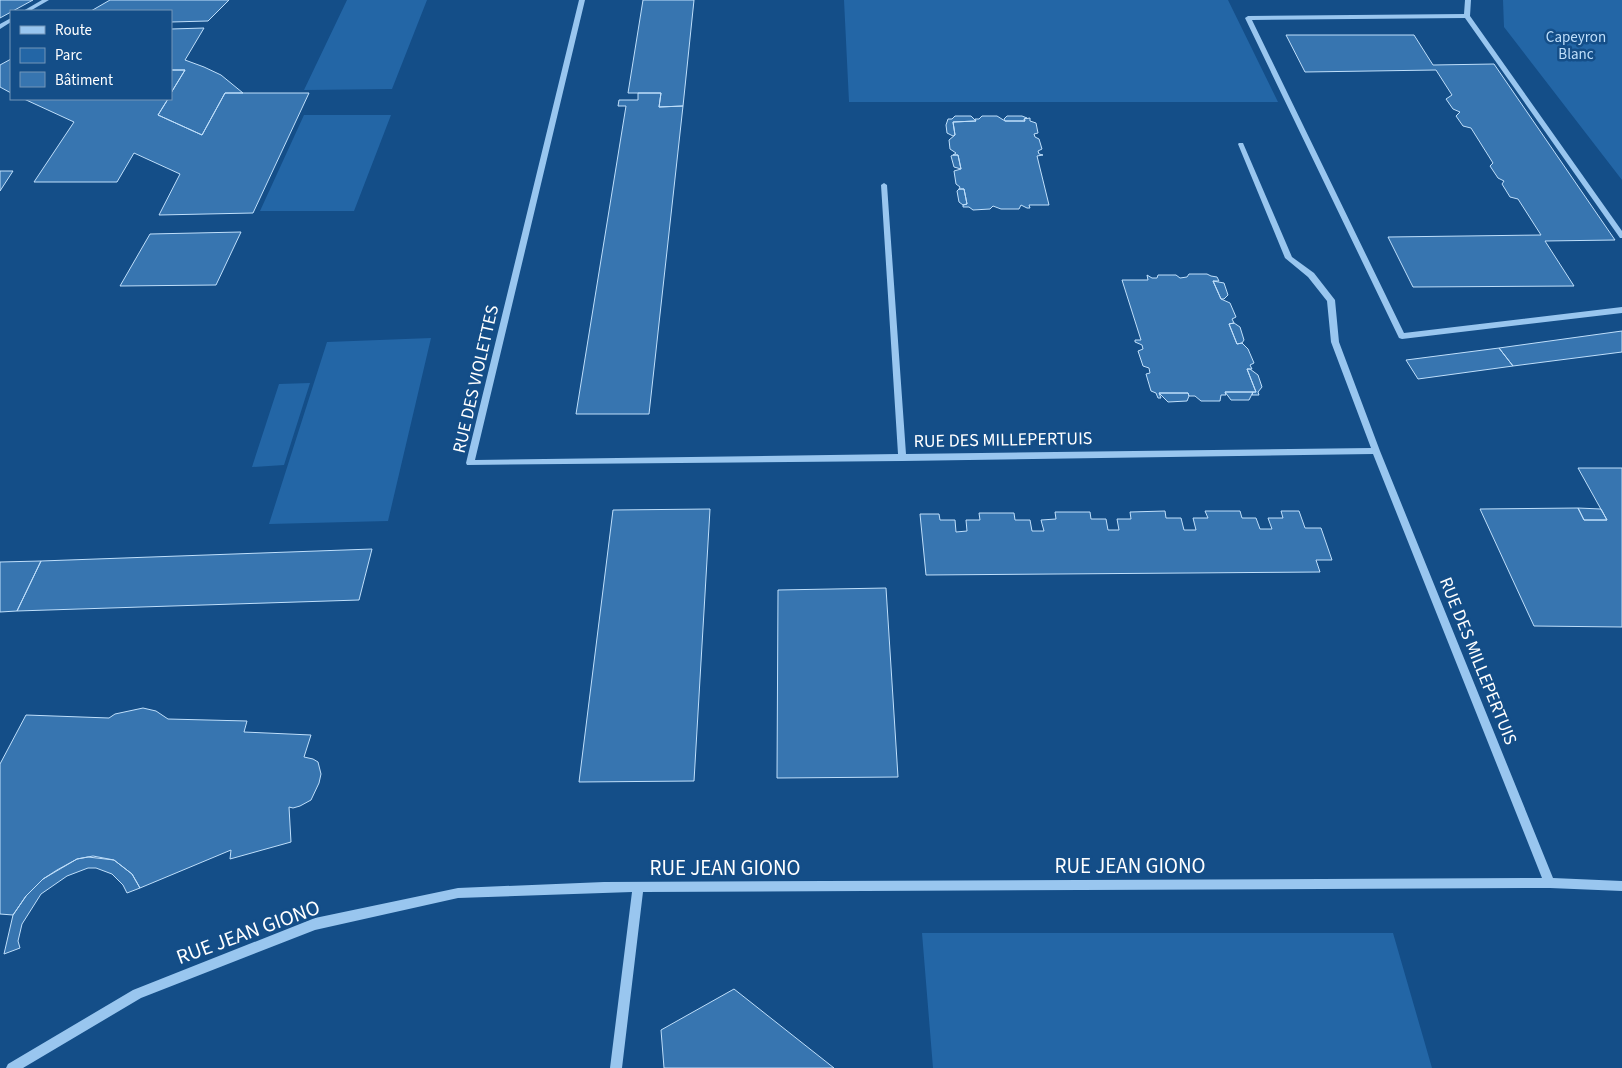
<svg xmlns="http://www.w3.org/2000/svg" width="1622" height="1068" font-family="'Source Sans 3',sans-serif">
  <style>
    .green { fill: #2366a6 }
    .building { fill: #3775b0; stroke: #bfdffb }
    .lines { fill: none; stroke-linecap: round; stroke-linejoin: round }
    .minor { fill: #99c6ef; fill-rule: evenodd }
    .labels { text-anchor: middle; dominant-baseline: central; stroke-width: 5; stroke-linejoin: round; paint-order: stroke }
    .far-park-label { font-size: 15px; fill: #bfdffb; stroke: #144e88 }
    .street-label { font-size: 18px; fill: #fff; stroke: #144e88 }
    .near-street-label { font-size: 21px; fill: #fff; stroke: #144e88 }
  </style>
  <rect width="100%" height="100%" fill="#144e88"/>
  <path class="green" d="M347,0H427L392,89L304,90Z
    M844,0H1228L1278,102H849Z
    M1503,0H1622V180L1504,27Z
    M304,115H391L354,211H260Z
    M431,338L388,521L269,524L327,342Z
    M310,383L284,465L252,467L279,384Z
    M922,933H1393L1432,1068H933Z"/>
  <path class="building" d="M0,0H33L0,18Z
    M110,0H229L208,21L171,22V11H91Z
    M643,0H694L683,106L659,107L661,93H628Z
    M204,28L185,60L204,67L221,75L243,93H225L202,135L158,115L168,99H171V93L185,70H171V29Z
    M1286,35H1414L1433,65L1494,64L1615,240L1545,241L1574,286L1413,287L1388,237L1541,235L1518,199L1510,197L1502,184L1504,181L1498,178L1490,166L1493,163L1471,128L1463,126L1456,116L1460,112L1453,109L1446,99L1452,95L1436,70L1305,72Z
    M11,59V93L0,87V65Z
    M171,70H185L171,93Z
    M225,93H309L253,213L159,215L180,174L134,153L117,182H34L74,122L24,99H168L158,115L202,135Z
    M638,93H661L659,107L683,106L649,414H576L626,106H618L619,100H638Z
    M955,116H971L976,121L953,122L955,135L953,136L947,133L946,125L948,119H952Z
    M982,116H997L1005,121H1025L1024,119L1030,118V121L1036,123L1038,133L1034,134L1035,137L1039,139L1042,149L1038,151L1039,154L1043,155L1037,156L1049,205H1029L1030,208H1027L1021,205L1019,209H1001L993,206L990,209L973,210L969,207H963V205L967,204L964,189H959L960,187L956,184L954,171L961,169L958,155H953L956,153L950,149L949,140L955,135L953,122L976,121L975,119H979Z
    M1007,116H1022L1027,118L1024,119L1025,121H1005L1004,119Z
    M953,155H958L961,169L954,167L951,156Z
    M0,171H13L0,191Z
    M959,189H964L967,204L963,205L959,202L957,191Z
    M241,232L216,285L120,286L150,234Z
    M1189,274H1207L1211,276L1217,277L1219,281H1213L1221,299L1230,303L1236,317L1232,319L1234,323L1229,324L1237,344L1242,343L1248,349L1254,363L1250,365L1252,369H1247L1256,392H1225L1226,395H1221L1220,401H1201L1195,396H1189L1188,393H1159L1161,398H1158L1156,393L1151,391L1146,374L1150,373L1149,368L1143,366L1138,351L1143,349L1142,345L1135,342V340H1141L1122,280H1148L1147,275L1152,278H1157L1158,275H1176L1180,278L1187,277Z
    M1213,281L1224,283L1228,295L1224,299H1221Z
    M1234,323L1240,327L1244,340L1242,343L1237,344L1229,324Z
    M1622,331V352L1513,366L1499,348Z
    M1499,348L1513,366L1418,379L1406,360Z
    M1247,369H1250L1258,375L1262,387L1258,392L1259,395H1252L1253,392H1256Z
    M1225,392H1253L1249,400H1231Z
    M1159,393H1188L1189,396L1187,401L1168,402Z
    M1578,468H1622V627L1534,626L1480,509L1578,508L1584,520H1607Z
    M1578,508L1601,509L1607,520H1584Z
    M710,509L694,781L579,782L613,510Z
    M1165,511L1166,518H1181L1184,530H1196L1193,518H1208L1205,511H1240L1242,518H1256L1260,529H1272L1268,518H1283L1281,511H1299L1305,528H1321L1332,560H1316L1320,572L926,575L920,514H939L940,520H955L956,532L967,531L966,520H980L979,513H1014L1015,520H1030L1032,531H1044L1041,520L1056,519L1055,512H1090L1091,519H1106L1108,530H1119L1117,519H1131L1130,512Z
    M372,549L359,600L17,611L41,561Z
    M41,561L17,611L0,612V562Z
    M886,588L898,777L777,778L778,590Z
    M143,708L156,711L168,719L247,721L244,732L311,735L304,757L313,759L318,762L321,774L319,783L311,800L300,806L293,808L289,807L291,842L230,859L231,850L140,888L132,874L114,860L93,856L77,859L43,879L26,896L13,915L0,914V764L26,715L109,718L115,714Z
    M88,857L114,860L132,874L140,888L127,893L123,885L112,874L96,868H88L67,876L41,894L22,924L18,941L20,948L4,954L13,915L26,896L43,879L57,870L77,859Z
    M734,989L834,1068H664L661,1030Z"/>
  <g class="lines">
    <path class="minor" d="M42,0H49L30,11H23Z
      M579,0H585L475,460L898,454L881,185L884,183L887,185L906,454L1371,448L1331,342L1327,301L1308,277L1285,258L1238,144L1239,143H1243L1292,257L1314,273L1335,300L1339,342L1380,451L1553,878L1622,881V891L1550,888L643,892L622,1068H610L632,892L458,898L315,930L141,998L23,1068H6L8,1064L133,990L315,918L458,888L604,882L1542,878L1373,454L902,461L467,465L466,463Z
      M1465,0H1471L1470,16L1622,231V238H1620L1465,18L1252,20L1404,333L1622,307V313L1402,339L1399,338L1245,18L1248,16L1464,14Z
      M11,18V22L0,29V24Z"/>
  </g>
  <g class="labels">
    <g class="far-park-label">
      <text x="1576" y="37">Capeyron<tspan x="1576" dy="17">Blanc</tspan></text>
    </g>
    <g class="street-label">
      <text transform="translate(476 379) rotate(-77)">RUE DES VIOLETTES</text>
      <text transform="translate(1003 440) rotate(-1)">RUE DES MILLEPERTUIS</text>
      <text transform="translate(1478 661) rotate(68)">RUE DES MILLEPERTUIS</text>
    </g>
    <g class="near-street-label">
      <text x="1130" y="866">RUE JEAN GIONO</text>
      <text x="725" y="868">RUE JEAN GIONO</text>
      <text transform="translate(248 932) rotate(-20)">RUE JEAN GIONO</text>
    </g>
  </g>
  <rect x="10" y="10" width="162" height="90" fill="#144e88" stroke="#7295b8"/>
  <rect x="20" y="26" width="25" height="8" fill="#99c6ef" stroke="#7295b8"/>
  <text x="55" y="35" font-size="15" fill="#ffffff">Route</text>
  <rect x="20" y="48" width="25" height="15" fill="#2366a6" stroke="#7295b8"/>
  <text x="55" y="60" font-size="15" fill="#ffffff">Parc</text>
  <rect x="20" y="72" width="25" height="15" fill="#3775b0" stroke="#7295b8"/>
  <text x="55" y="85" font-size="15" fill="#ffffff">Bâtiment</text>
</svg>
